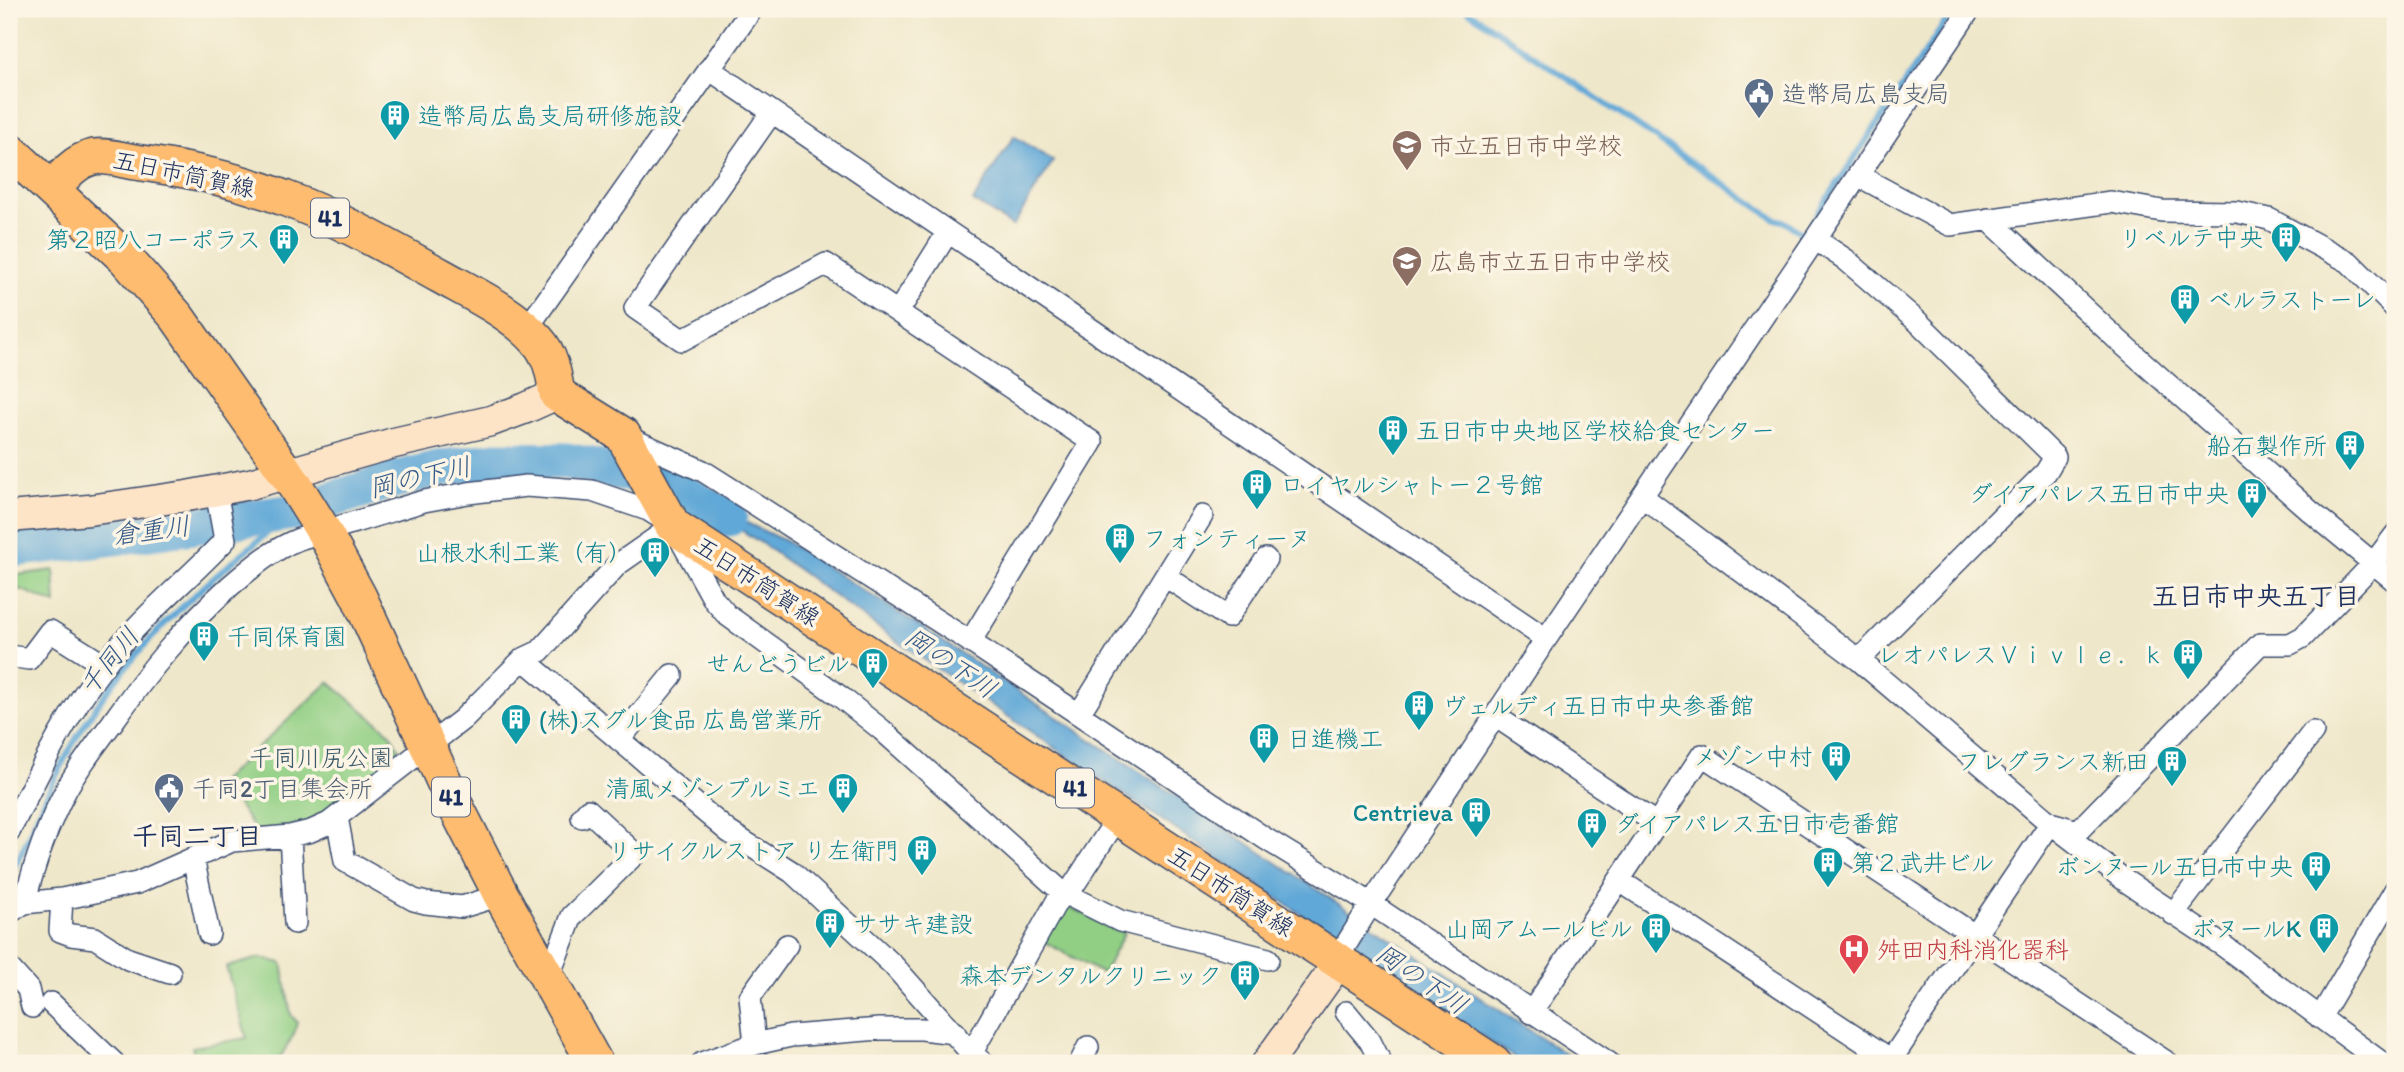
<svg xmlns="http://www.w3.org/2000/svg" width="2404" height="1072" font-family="Itim,'Klee One',sans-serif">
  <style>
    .green { fill: #91cf84; stroke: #567f71; stroke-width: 2 }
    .water { fill: #61a8d7; stroke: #3e6c9a; stroke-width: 2 }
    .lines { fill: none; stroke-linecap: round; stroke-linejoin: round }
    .stream { stroke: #61a8d7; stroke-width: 6 }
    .river { stroke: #61a8d7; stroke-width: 37 }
    .street-casing { stroke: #3b4b6e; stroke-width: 24 }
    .secondary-casing { stroke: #3b4b6e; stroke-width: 33 }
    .primary-casing { stroke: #3b4b6e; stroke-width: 38 }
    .street { stroke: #fff; stroke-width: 21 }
    .secondary { stroke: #fee4c6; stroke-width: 30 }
    .primary { stroke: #fdbc70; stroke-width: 35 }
    .labels { text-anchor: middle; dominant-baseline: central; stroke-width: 7; stroke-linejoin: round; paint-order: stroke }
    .shield { fill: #fcf5e5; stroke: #5e6a86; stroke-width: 2 }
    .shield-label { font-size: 23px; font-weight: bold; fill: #1b2f5e }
    .service-label { font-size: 24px; fill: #4e5e75; stroke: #fcf5e5; text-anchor: start }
    .culture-label { font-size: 24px; fill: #0d838f; stroke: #fcf5e5; text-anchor: end }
    .education-label { font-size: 24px; fill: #785e54; stroke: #fcf5e5; text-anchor: start }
    .street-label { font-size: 24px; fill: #1b2f5e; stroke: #fcf5e5 }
    .park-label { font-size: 24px; fill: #385768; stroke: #fcf5e5 }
    .health-label { font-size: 24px; fill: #be3a42; stroke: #fcf5e5; text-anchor: start }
    .water-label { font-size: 26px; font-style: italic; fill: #345988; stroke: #fcf5e5 }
    .neighbourhood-label { font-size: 26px; font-weight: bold; fill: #1b2f5e; stroke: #fcf5e5 }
  </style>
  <rect width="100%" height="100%" fill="#fcf5e5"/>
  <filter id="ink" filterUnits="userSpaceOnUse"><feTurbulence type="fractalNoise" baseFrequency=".0143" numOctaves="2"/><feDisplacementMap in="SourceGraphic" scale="14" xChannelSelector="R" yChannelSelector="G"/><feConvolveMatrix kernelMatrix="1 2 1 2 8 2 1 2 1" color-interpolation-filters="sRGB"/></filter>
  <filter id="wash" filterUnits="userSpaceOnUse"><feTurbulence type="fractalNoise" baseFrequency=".00686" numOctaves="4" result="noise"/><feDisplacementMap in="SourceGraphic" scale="28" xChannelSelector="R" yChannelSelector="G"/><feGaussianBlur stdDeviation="1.57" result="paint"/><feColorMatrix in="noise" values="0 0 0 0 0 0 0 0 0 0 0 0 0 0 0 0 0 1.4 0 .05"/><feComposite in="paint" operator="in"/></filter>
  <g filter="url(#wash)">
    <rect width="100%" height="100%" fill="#efe7c9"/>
    <path class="green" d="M54,570L56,604L20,589L9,596V576Z
      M329,682L390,733L399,749L397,757L311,823L256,832L222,781Z
      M1063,904L1124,933L1103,974L1043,941Z
      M260,958L282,963L291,1015L297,1022L294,1034L277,1063H197L192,1047L247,1038L226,967Z"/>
    <path class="water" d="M1014,136L1053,161L1013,226L973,201Z
      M684,493L785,541L915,623L1579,1063H1522L901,644L764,545Z"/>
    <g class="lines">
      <path class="stream" d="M1465,9L1775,219L1783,221L1804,234
        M1797,243L1804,234L1954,9
        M9,877C21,857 29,835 38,814C52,783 67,752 85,724C139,637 215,574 294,512"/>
      <path class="river" d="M9,549L93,540L294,512L390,481L437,469L496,460L566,461L636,475L684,493L729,518"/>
    </g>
  </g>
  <g filter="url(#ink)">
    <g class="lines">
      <g class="street-casing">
        <path id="street" d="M709,69L1546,639
          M772,112L635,308L682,340L826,264L1092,442L970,642
          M1859,176L1950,225L2111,202L2162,211L2237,212L2269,219L2349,262L2395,308
          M1988,219L2118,340L2310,511L2395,581
          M1816,240L1845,259L1918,322L2055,457L2046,472L1859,660
          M898,312L948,232
          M526,330L752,9
          M625,436L703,471L966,639L1266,839L1359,896L1609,1063
          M1643,497L1859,660L2044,818L2127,882L2225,947L2382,1063
          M1165,576L1228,617L1266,559
          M9,656L29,659L50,631L104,665
          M523,659L729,832L792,872L893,965L972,1054L983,1063
          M1079,714L1202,516
          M1495,716L1657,824
          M619,740L672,675
          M337,817L345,861L414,900L426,903L462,907L501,895
          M9,832C38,775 66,715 105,664C140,617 186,582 225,540L216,491
          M290,836L295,923
          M193,858L209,934
          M1620,881L1896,1063
          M62,899L60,931L71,935L95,938L128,959L170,973
          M24,903C35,863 47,825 67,788C80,765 96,744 112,723C148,672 183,628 230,586C251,568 273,549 299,539L424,501L468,493L526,486L592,491L648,510L673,526L714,600L727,615L842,698L882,730L1062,892L1120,921L1268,959
          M9,913L24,903L62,899L137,883L232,841L290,836L311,831L329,823L463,719L523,659L540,651L617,565L673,526
          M2173,914L2313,732
          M1339,962L1342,951L1371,904L1546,639L1970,9
          M9,968L28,989L32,1007
          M547,981L572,916L635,854L588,810L582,817
          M51,1003L114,1063
          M1346,1012L1370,1041L1381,1063
          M1531,1013L1702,755L2168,1063
          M2320,1018L2395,890
          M755,1044L750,997L787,945
          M702,1063L755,1044L791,1036L880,1029H922L955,1033
          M966,1063L1062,892L1072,888L1118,817
          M1080,1063L1088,1047
          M1889,1063L2048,827L2054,824L2078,831L2260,644H2290L2303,637L2373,564L2395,535"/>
      </g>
      <g class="secondary-casing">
        <path id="secondary" d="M9,517L89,510L187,496L250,484L394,443L491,421L526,408L557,394
          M1267,1063L1339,962"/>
      </g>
      <g class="primary-casing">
        <path id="primary" d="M9,150L125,258L177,317L294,484L324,532L359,597L455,805L501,895L595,1063
          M53,189C63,176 76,160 94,157C107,155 122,160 135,162C187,169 236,179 284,198C339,218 390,248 441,276C473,294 512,312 537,340C551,355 554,375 557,394L623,435L673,526L1494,1063"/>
      </g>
      <use href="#street" class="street"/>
      <use href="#secondary" class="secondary"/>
      <use href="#primary" class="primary"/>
    </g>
  </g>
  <defs>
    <g id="civic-pin" transform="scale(1.575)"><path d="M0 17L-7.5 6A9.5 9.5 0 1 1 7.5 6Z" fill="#5c6f8a" stroke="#fcf5e5"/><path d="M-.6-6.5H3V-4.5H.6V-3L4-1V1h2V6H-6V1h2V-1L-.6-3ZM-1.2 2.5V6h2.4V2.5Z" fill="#fff"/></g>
    <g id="building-pin" transform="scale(1.575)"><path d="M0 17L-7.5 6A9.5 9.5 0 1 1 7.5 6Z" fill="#0f9aa8" stroke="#fcf5e5"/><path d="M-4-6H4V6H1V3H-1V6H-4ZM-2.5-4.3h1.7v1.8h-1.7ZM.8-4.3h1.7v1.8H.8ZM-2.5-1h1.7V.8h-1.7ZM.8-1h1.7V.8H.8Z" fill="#fff"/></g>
    <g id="school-pin" transform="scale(1.575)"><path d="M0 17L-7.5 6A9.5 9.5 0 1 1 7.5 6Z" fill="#8d6e63" stroke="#fcf5e5"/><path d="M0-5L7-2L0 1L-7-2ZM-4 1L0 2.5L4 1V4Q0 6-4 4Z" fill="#fff"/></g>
    <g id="hospital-pin" transform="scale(1.575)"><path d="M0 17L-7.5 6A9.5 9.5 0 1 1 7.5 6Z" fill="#e0444e" stroke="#fcf5e5"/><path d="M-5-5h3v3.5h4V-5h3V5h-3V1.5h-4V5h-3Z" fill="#fff"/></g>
  </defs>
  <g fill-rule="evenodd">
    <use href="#civic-pin" x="1759" y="93"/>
    <use href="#building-pin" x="395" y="115"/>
    <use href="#school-pin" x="1407" y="145"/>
    <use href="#building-pin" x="2286" y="237"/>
    <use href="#building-pin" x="284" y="239"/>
    <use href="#school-pin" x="1407" y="261"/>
    <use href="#building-pin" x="2185" y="299"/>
    <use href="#building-pin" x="1393" y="430"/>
    <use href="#building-pin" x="2350" y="445"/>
    <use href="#building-pin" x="1257" y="484"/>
    <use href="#building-pin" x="2252" y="493"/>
    <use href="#building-pin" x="1120" y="538"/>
    <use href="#building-pin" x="655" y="552"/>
    <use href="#building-pin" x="204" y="636"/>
    <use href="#building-pin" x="2188" y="654"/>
    <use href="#building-pin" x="873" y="663"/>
    <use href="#building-pin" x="1419" y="705"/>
    <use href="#building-pin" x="516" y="719"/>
    <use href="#building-pin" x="1264" y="738"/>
    <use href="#building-pin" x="1836" y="756"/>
    <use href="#building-pin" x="2172" y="761"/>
    <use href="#civic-pin" x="169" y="788"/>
    <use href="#building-pin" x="843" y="788"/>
    <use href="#building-pin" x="1476" y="812"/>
    <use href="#building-pin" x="1592" y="823"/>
    <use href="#building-pin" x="922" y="850"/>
    <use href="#building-pin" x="1828" y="862"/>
    <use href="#building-pin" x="2316" y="866"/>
    <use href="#building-pin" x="830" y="923"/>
    <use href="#building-pin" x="1656" y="928"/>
    <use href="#building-pin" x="2324" y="928"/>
    <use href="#hospital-pin" x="1854" y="949"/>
    <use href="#building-pin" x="1245" y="975"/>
  </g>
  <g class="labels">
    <g class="shield">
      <rect x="311" y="198.5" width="38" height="39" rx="5"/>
      <rect x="1056" y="768.5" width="38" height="39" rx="5"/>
      <rect x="432" y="777.5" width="38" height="39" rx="5"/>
    </g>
    <g class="shield-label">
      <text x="330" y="218">41</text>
      <text x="1075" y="788">41</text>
      <text x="451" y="797">41</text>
    </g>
    <g class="service-label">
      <text x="1782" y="93">造幣局広島支局</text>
      <text x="192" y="788">千同2丁目集会所</text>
    </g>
    <g class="culture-label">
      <text x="418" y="115" text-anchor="start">造幣局広島支局研修施設</text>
      <text x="2263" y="237">リベルテ中央</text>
      <text x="261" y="239">第２昭八コーポラス</text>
      <text x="2208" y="299" text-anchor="start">ベルラストーレ</text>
      <text x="1416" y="430" text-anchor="start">五日市中央地区学校給食センター</text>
      <text x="2327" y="445">船石製作所</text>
      <text x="1280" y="484" text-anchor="start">ロイヤルシャトー２号館</text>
      <text x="2229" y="493">ダイアパレス五日市中央</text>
      <text x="1143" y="538" text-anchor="start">フォンティーヌ</text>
      <text x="632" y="552">山根水利工業（有）</text>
      <text x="227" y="636" text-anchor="start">千同保育園</text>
      <text x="2165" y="654">レオパレスＶｉｖｌｅ．ｋ</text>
      <text x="850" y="663">せんどうビル</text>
      <text x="1442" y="705" text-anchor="start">ヴェルディ五日市中央参番館</text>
      <text x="539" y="719" text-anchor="start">(株)スグル食品 広島営業所</text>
      <text x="1287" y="738" text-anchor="start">日進機工</text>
      <text x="1813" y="756">メゾン中村</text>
      <text x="2149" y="761">フレグランス新田</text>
      <text x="820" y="788">清風メゾンプルミエ</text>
      <text x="1453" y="812">Centrieva</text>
      <text x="1615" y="823" text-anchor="start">ダイアパレス五日市壱番館</text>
      <text x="899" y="850">リサイクルストア り左衛門</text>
      <text x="1851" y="862" text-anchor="start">第２武井ビル</text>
      <text x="2293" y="866">ボンヌール五日市中央</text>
      <text x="853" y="923" text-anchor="start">ササキ建設</text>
      <text x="1633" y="928">山岡アムールビル</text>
      <text x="2301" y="928">ボヌールK</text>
      <text x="1222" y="975">森本デンタルクリニック</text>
    </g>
    <g class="education-label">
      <text x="1430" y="145">市立五日市中学校</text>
      <text x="1430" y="261">広島市立五日市中学校</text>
    </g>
    <g class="street-label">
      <text transform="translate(184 174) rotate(12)">五日市筒賀線</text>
      <text transform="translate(757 581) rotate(33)">五日市筒賀線</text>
      <text transform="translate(1231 891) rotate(33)">五日市筒賀線</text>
    </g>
    <g class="park-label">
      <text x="321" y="757">千同川尻公園</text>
    </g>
    <g class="health-label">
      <text x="1877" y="949">舛田内科消化器科</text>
    </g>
    <g class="water-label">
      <text transform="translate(420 477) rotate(-13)">岡の下川</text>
      <text transform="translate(151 530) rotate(-7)">倉重川</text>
      <text transform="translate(109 661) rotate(-51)">千同川</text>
      <text transform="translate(951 663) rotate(34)">岡の下川</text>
      <text transform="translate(1422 979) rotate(34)">岡の下川</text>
    </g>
    <g class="neighbourhood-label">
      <text x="2256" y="596">五日市中央五丁目</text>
      <text x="197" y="836">千同二丁目</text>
    </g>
  </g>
  <rect width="2404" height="1072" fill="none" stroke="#fcf5e5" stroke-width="35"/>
</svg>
